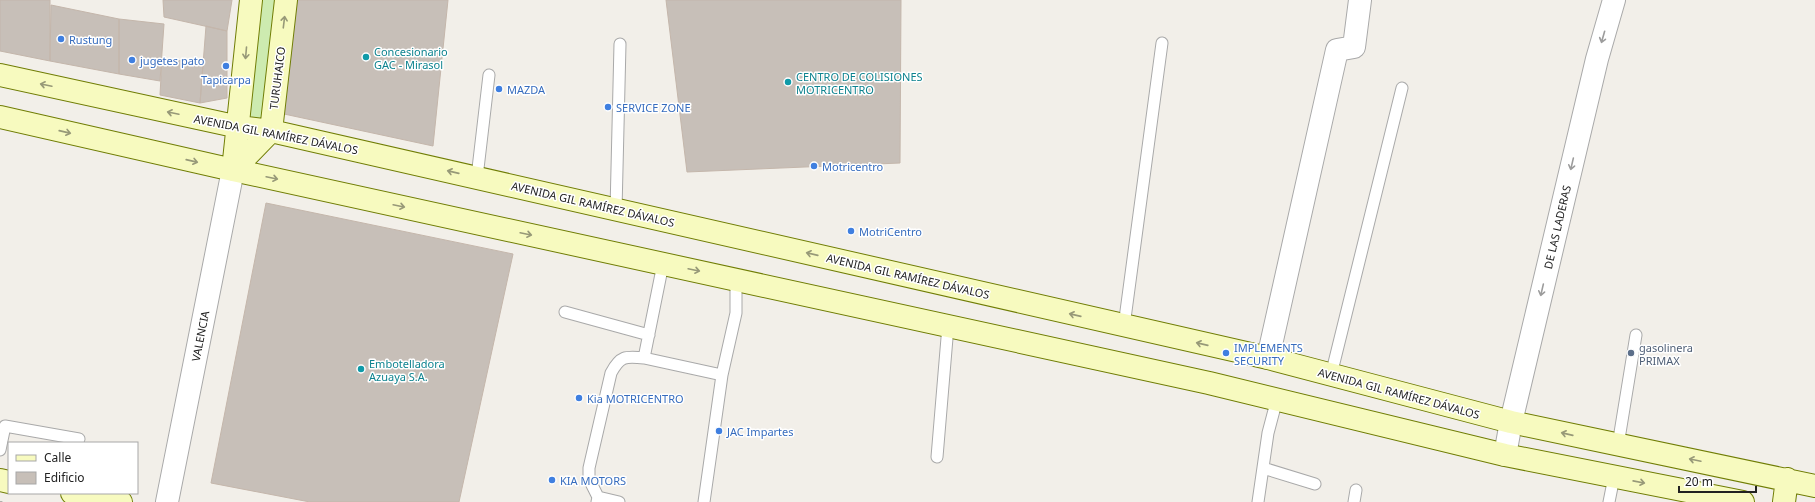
<svg xmlns="http://www.w3.org/2000/svg" width="1815" height="502" font-family="'Noto Sans',sans-serif">
  <style>
    .grass { fill: #cdebb0 }
    .building { fill: #c7bfb8; stroke: #c4b6ab }
    .lines { fill: none; stroke-linecap: round; stroke-linejoin: round }
    .service-casing { stroke: #a9a9a9; stroke-width: 13 }
    .minor-casing { stroke: #a9a9a9; stroke-width: 24 }
    .tertiary-casing { stroke: #a9a9a9; stroke-width: 24 }
    .secondary-casing { stroke: #707d05; stroke-width: 24 }
    .service { stroke: #fff; stroke-width: 11 }
    .minor { stroke: #fff; stroke-width: 22 }
    .tertiary { stroke: #fff; stroke-width: 22 }
    .secondary { stroke: #f7fabf; stroke-width: 22 }
    .tram { stroke: #707070; stroke-width: 1 }
    .oneway { stroke: #979978 }
    .oneway2 { stroke: #9c9c9c }
    .shop-dot { fill: #3f7fe0; stroke: #fff; stroke-width: 1.5 }
    .culture-dot { fill: #0f9aa8; stroke: #fff; stroke-width: 1.5 }
    .service-dot { fill: #5c6f8a; stroke: #fff; stroke-width: 1.5 }
    .labels { text-anchor: middle; dominant-baseline: central; stroke-width: 3; stroke-linejoin: round; paint-order: stroke }
    .shop-label { font-size: 11px; fill: #366cbe; stroke: #fff; text-anchor: start }
    .culture-label { font-size: 11px; fill: #0d838f; stroke: #fff; text-anchor: start }
    .street-label { font-size: 11px; fill: #222; stroke: #fff }
    .service-label { font-size: 11px; fill: #4e5e75; stroke: #fff; text-anchor: start }
  </style>
  <rect width="100%" height="100%" fill="#f2efe9"/>
  <path class="grass" d="M253,0H284L271,131L239,127Z"/>
  <path class="building" d="M0,0H50V61L0,51Z
    M163,0H232L227,31L164,17Z
    M297,0H448L433,146L284,114Z
    M666,0H901L900,163L687,172Z
    M51,5L119,19V74L50,61Z
    M119,19L164,24L160,81L119,74Z
    M206,26L227,31V98L200,103Z
    M162,58L203,64L200,103L160,95Z
    M266,203L513,254L459,502H310L211,483Z"/>
  <g class="lines">
    <g class="service-casing">
      <path id="service" d="M477,177L489,75
        M616,210L620,44
        M663,264L644,358L722,375
        M565,312L649,335
        M1124,326L1162,43
        M1331,375L1402,88
        M1618,445L1636,335
        M0,450L5,426L79,439
        M937,457L948,326
        M1263,468L1315,484
        M598,497L589,479V468L611,373C620,356 625,356 644,358
        M597,502L598,497L619,502
        M704,502L722,375L736,313V280
        M1258,502L1268,433L1277,399
        M1354,502L1356,490
        M1609,502L1614,477"/>
    </g>
    <g class="minor-casing">
      <path id="minor" d="M1268,358L1337,50L1354,47L1360,0
        M1511,422L1597,59L1614,0
        M167,502L233,170"/>
    </g>
    <g class="tertiary-casing">
      <path id="tertiary" d="M1505,455L1511,422"/>
    </g>
    <g class="secondary-casing">
      <path id="secondary" d="M0,75L239,127L271,131L1268,358L1511,422L1815,486
        M0,117L233,170L1209,383L1505,455L1743,502
        M233,170L271,131L286,0
        M233,170L251,0
        M0,480L9,482
        M72,493L121,502
        M1784,502L1787,479"/>
    </g>
    <use href="#service" class="service"/>
    <use href="#minor" class="minor"/>
    <use href="#tertiary" class="tertiary"/>
    <use href="#secondary" class="secondary"/>
    <path class="tram" d="M0,502H2"/>
  </g>
  <defs><path id="oneway-shaft" d="M-6 0H5M1.5-3L5.5 0L1.5 3" fill="none" stroke-width="1.6" stroke-linecap="round" stroke-linejoin="round"/></defs>
  <g class="oneway">
    <use href="#oneway-shaft" transform="translate(284 22) rotate(-83)"/>
    <use href="#oneway-shaft" transform="translate(246 53) rotate(95)"/>
    <use href="#oneway-shaft" transform="translate(46 85) rotate(-168)"/>
    <use href="#oneway-shaft" transform="translate(173 113) rotate(-168)"/>
    <use href="#oneway-shaft" transform="translate(65 132) rotate(13)"/>
    <use href="#oneway-shaft" transform="translate(192 161) rotate(13)"/>
    <use href="#oneway-shaft" transform="translate(453 172) rotate(-167)"/>
    <use href="#oneway-shaft" transform="translate(272 178) rotate(12)"/>
    <use href="#oneway-shaft" transform="translate(399 206) rotate(12)"/>
    <use href="#oneway-shaft" transform="translate(526 234) rotate(12)"/>
    <use href="#oneway-shaft" transform="translate(812 254) rotate(-167)"/>
    <use href="#oneway-shaft" transform="translate(694 270) rotate(12)"/>
    <use href="#oneway-shaft" transform="translate(1075 315) rotate(-167)"/>
    <use href="#oneway-shaft" transform="translate(1202 344) rotate(-167)"/>
    <use href="#oneway-shaft" transform="translate(1567 434) rotate(-167)"/>
    <use href="#oneway-shaft" transform="translate(1695 460) rotate(-168)"/>
    <use href="#oneway-shaft" transform="translate(1639 482) rotate(11)"/>
  </g>
  <g class="oneway2">
    <use href="#oneway-shaft" transform="translate(1603 37) rotate(106)"/>
    <use href="#oneway-shaft" transform="translate(1572 164) rotate(103)"/>
    <use href="#oneway-shaft" transform="translate(1542 290) rotate(103)"/>
  </g>
  <g class="shop-dot">
    <circle cx="61" cy="39" r="4"/>
    <circle cx="132" cy="60" r="4"/>
    <circle cx="226" cy="66" r="4"/>
    <circle cx="499" cy="89" r="4"/>
    <circle cx="608" cy="107" r="4"/>
    <circle cx="814" cy="166" r="4"/>
    <circle cx="851" cy="231" r="4"/>
    <circle cx="1226" cy="353" r="4"/>
    <circle cx="579" cy="398" r="4"/>
    <circle cx="719" cy="431" r="4"/>
    <circle cx="552" cy="480" r="4"/>
  </g>
  <g class="culture-dot">
    <circle cx="366" cy="57" r="4"/>
    <circle cx="788" cy="82" r="4"/>
    <circle cx="361" cy="369" r="4"/>
  </g>
  <circle class="service-dot" cx="1631" cy="353" r="4"/>
  <g class="labels">
    <g class="shop-label">
      <text x="69" y="39">Rustung</text>
      <text x="140" y="60">jugetes pato</text>
      <text x="226" y="79" text-anchor="middle">Tapicarpa</text>
      <text x="507" y="89">MAZDA</text>
      <text x="616" y="107">SERVICE ZONE</text>
      <text x="822" y="166">Motricentro</text>
      <text x="859" y="231">MotriCentro</text>
      <text x="1234" y="347">IMPLEMENTS<tspan x="1234" dy="13">SECURITY</tspan></text>
      <text x="587" y="398">Kia MOTRICENTRO</text>
      <text x="727" y="431">JAC Impartes</text>
      <text x="560" y="480">KIA MOTORS</text>
    </g>
    <g class="culture-label">
      <text x="374" y="51">Concesionario<tspan x="374" dy="13">GAC - Mirasol</tspan></text>
      <text x="796" y="76">CENTRO DE COLISIONES<tspan x="796" dy="13">MOTRICENTRO</tspan></text>
      <text x="369" y="363">Embotelladora<tspan x="369" dy="13">Azuaya S.A.</tspan></text>
    </g>
    <g class="street-label">
      <text transform="translate(277 78) rotate(-83)">TURUHAICO</text>
      <text transform="translate(276 134) rotate(11)">AVENIDA GIL RAMÍREZ DÁVALOS</text>
      <text transform="translate(593 204) rotate(13)">AVENIDA GIL RAMÍREZ DÁVALOS</text>
      <text transform="translate(1557 227) rotate(-77)">DE LAS LADERAS</text>
      <text transform="translate(908 276) rotate(13)">AVENIDA GIL RAMÍREZ DÁVALOS</text>
      <text transform="translate(200 336) rotate(-79)">VALENCIA</text>
      <text transform="translate(1399 393) rotate(15)">AVENIDA GIL RAMÍREZ DÁVALOS</text>
    </g>
    <g class="service-label">
      <text x="1639" y="347">gasolinera<tspan x="1639" dy="13">PRIMAX</tspan></text>
    </g>
  </g>
  <rect x="8" y="442" width="130" height="52" fill="#ffffff" stroke="#a7a7a7"/>
  <rect x="16" y="455" width="20" height="6" fill="#f7fabf" stroke="#a7a7a7"/>
  <text x="44" y="462" font-size="12" fill="#222222">Calle</text>
  <rect x="16" y="472" width="20" height="12" fill="#c7bfb8" stroke="#a7a7a7"/>
  <text x="44" y="482" font-size="12" fill="#222222">Edificio</text>
  <path d="M1679 486v6h77v-6" fill="none" stroke="#222222" stroke-width="2"/>
  <text x="1685" y="486" font-size="12" fill="#222222" stroke="#ffffff" stroke-width="3" paint-order="stroke">20 m</text>
</svg>
